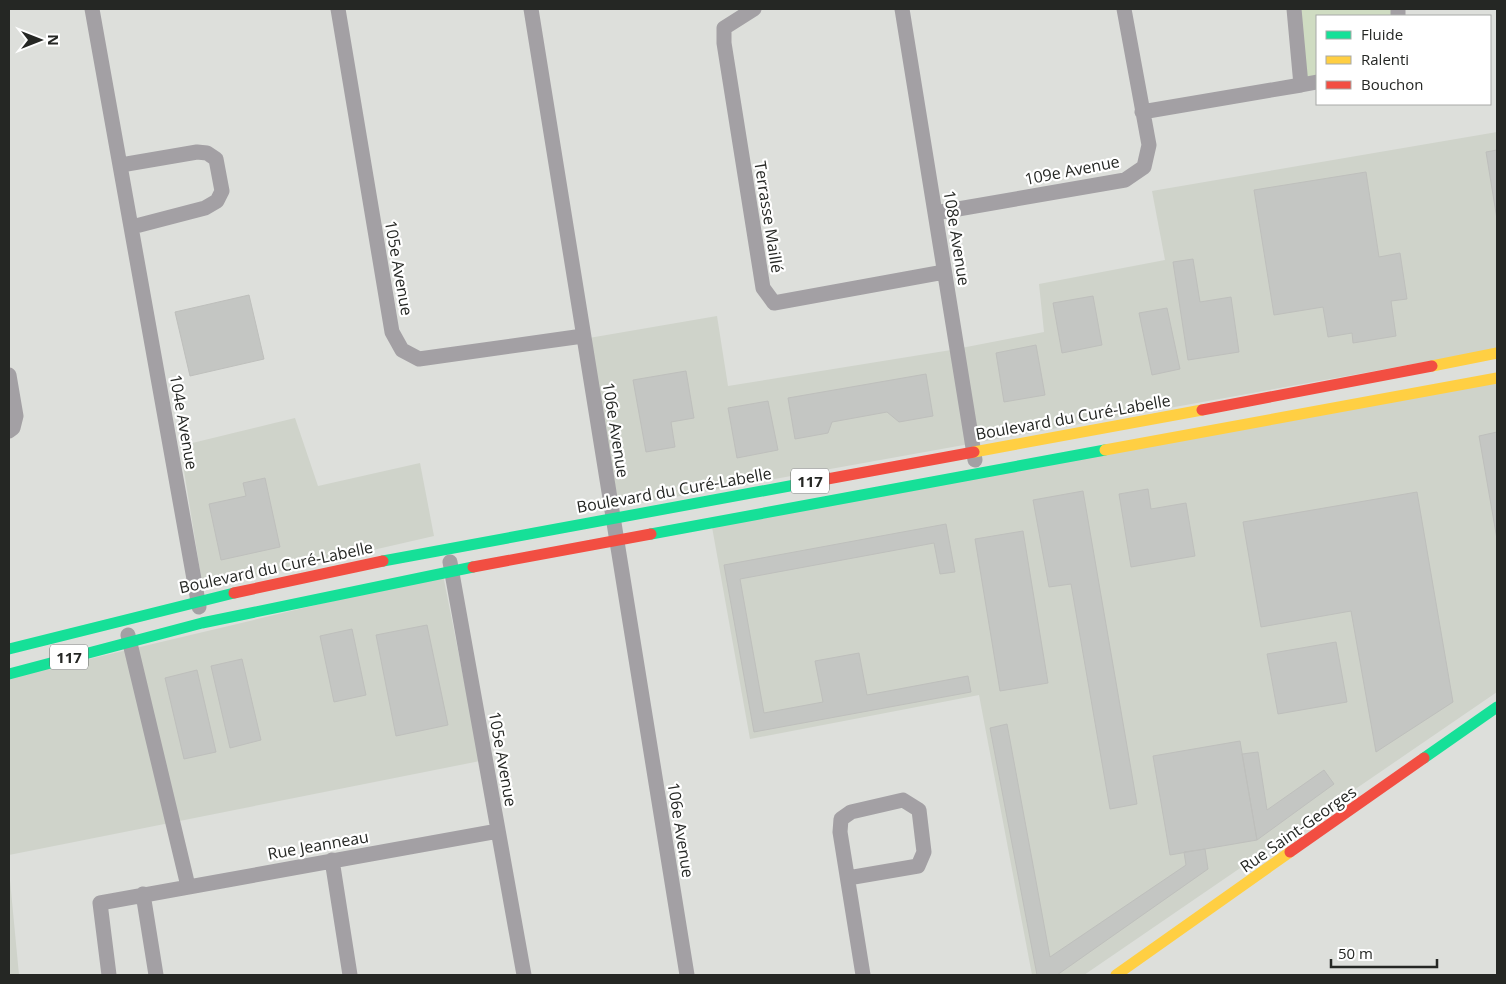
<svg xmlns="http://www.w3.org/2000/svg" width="1506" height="984" font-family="'Open Sans',sans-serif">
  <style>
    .built { fill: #cfd3ca }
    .green { fill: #cfdcc2 }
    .building { fill: #c4c6c3; stroke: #bebfbc }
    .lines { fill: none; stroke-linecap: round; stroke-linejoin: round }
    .street { stroke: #a3a0a4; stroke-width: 15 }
    .fast { stroke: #16e098; stroke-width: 11 }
    .slow { stroke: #ffcf43; stroke-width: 11 }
    .jam { stroke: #f24e42; stroke-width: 11 }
    .labels { text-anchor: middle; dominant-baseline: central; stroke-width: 4.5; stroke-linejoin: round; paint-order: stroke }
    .shield { fill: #fff; stroke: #666866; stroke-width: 1 }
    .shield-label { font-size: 15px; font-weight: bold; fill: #252724 }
    .street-label { font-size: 16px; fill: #252724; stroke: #fff }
  </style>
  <rect width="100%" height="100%" fill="#dddfdb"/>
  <path class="built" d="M1497,132V349L619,507L589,338L717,316L728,386L951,350L1044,332L1039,284L1165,260L1152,191Z
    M1497,381V692L1084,975H1032L979,695L750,739L712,527Z
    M295,418L318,486L420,463L434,536L203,589L180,446Z
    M443,575L480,761L9,855V678Z
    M9,870L19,975H9Z"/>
  <path class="green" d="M1294,9H1398V16H1317V82L1301,85Z"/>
  <path class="building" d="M1497,150V219L1486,152Z
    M1366,172L1379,257L1400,253L1407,299L1391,301L1396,336L1353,343L1352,333L1328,337L1323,307L1274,315L1254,190Z
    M1193,259L1200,302L1231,297L1239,352L1188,360L1173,262Z
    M249,295L264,359L190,376L175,312Z
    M1093,296L1102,345L1062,353L1053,303Z
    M1167,308L1180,369L1152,375L1139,313Z
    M1036,345L1045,395L1004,402L996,353Z
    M686,371L694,418L671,422L675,447L646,452L633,380Z
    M926,374L933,416L899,422L887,412L832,422L828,433L795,439L788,398Z
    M768,401L778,450L737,458L728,408Z
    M1497,432V539L1479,436Z
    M265,478L280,547L221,560L209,504L246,496L243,483Z
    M1148,489L1151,509L1186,503L1195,556L1131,567L1119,494Z
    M1083,491L1137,804L1110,809L1071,584L1049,587L1033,500Z
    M1417,492L1453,702L1376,752L1351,611L1261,627L1243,522Z
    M946,524L955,572L940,574L934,543L740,579L764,713L823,702L815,661L859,653L867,695L968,676L971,692L754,732L724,565Z
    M1023,531L1048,683L1000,691L975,539Z
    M427,625L448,725L396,736L376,635Z
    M352,629L366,695L334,702L320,636Z
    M1336,642L1347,702L1278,714L1267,654Z
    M242,659L261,740L230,748L211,666Z
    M197,670L216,752L184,759L165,678Z
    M1007,724L1050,957L1186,865L1184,852L1205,849L1208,869L1057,975H1037L990,728Z
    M1240,741L1257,840L1170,855L1153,756Z
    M1258,752L1267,810L1324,770L1334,784L1257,840L1242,754Z"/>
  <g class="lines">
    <path class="street" d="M92,9L199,607
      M338,9L392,332L402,350L419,359L583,336
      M531,9L687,975
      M754,9L724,28V43L763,288L774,303L944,272
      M902,9L975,460
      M1398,9V16
      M1301,85L1317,82
      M1142,112L1301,85L1294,9
      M121,165L197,152L207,153L216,159L222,191L217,201L205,208L132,227
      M935,213L1125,180L1144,167L1149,145L1124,9
      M9,375L16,416L13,428L9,431
      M450,562L524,975
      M128,635L188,886
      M332,860L350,975
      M848,878L918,866L924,852L919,810L903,800L851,812L841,819L840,832L863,975
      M143,894L156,975
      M109,975L100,903L498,831"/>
    <path class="fast" d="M651,534L1105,450
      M383,561L811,482
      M9,649L234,593
      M9,674L202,623L473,567
      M1424,758L1497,707"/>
    <path class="slow" d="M1432,366L1497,353
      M1105,450L1497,378
      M974,452L1202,410
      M1116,975L1290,852"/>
    <path class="jam" d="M1202,410L1432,366
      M811,482L974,452
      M473,567L651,534
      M234,593L383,561
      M1290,852L1424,758"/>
  </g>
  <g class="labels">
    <g class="shield">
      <rect x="791" y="468.5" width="38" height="25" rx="4"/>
      <rect x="50" y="644.5" width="38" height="25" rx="4"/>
    </g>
    <g class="shield-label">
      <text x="810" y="481">117</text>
      <text x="69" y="657">117</text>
    </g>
    <g class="street-label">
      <text transform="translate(1072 170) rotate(-11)">109e Avenue</text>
      <text transform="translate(769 217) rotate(81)">Terrasse Maillé</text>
      <text transform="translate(957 238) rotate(81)">108e Avenue</text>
      <text transform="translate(399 268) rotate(80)">105e Avenue</text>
      <text transform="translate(1073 417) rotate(-10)">Boulevard du Curé-Labelle</text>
      <text transform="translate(184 422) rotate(80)">104e Avenue</text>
      <text transform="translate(616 430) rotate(81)">106e Avenue</text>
      <text transform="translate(674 490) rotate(-10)">Boulevard du Curé-Labelle</text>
      <text transform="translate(276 567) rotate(-12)">Boulevard du Curé-Labelle</text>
      <text transform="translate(503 759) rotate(80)">105e Avenue</text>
      <text transform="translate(1298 829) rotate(-35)">Rue Saint-Georges</text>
      <text transform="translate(681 830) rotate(81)">106e Avenue</text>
      <text transform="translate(318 845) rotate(-10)">Rue Jeanneau</text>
    </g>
  </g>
  <rect width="1506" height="984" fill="none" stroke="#252724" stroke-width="20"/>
  <rect x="1316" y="15" width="175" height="90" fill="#ffffff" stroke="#a8a9a7"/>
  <rect x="1326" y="31" width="25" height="8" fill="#16e098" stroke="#a8a9a7"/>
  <text x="1361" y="40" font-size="15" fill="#252724">Fluide</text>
  <rect x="1326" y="56" width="25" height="8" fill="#ffcf43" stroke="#a8a9a7"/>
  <text x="1361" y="65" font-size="15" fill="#252724">Ralenti</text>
  <rect x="1326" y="81" width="25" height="8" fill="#f24e42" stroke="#a8a9a7"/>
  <text x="1361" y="90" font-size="15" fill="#252724">Bouchon</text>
  <g transform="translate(40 40) rotate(90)" stroke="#ffffff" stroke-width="4" paint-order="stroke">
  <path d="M0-4L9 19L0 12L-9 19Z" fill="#252724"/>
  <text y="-8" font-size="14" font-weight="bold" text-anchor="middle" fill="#252724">N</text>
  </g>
  <path d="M1331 959v8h106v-8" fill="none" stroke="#252724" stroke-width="2.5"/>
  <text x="1338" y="959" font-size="15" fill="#252724" stroke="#ffffff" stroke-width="4" paint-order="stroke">50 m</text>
</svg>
